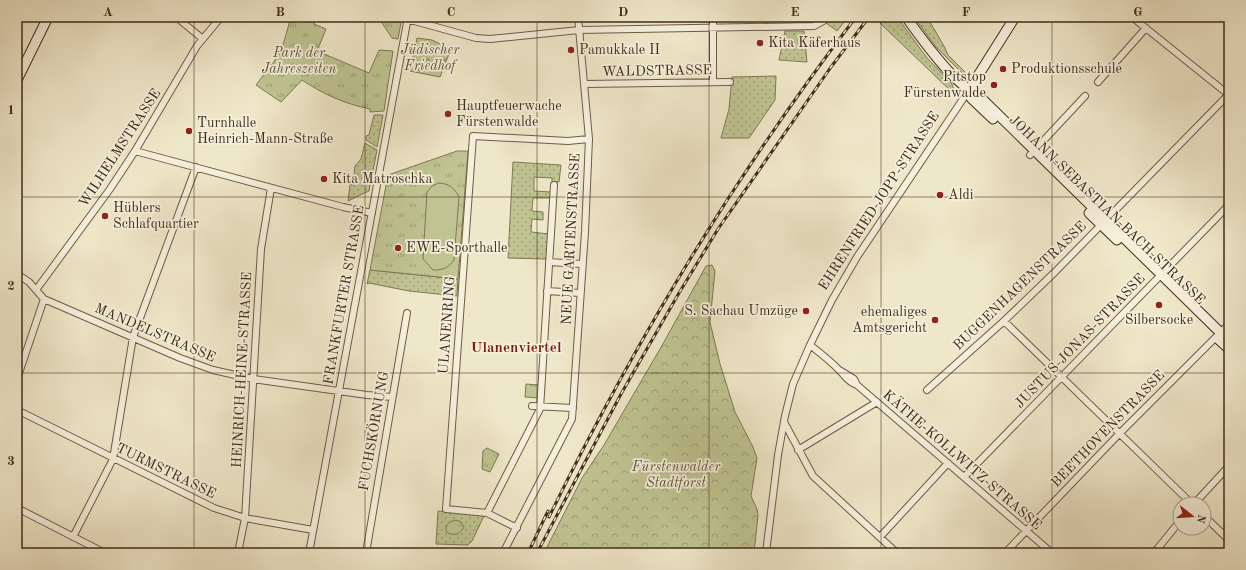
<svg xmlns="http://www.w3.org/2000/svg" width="1246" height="570" font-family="'Old Standard TT',serif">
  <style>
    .grass { fill: url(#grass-dots); stroke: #807855 }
    .forest { fill: url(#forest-crowns); stroke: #807855 }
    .cemetery { fill: url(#cemetery-stones); stroke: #807855 }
    .park { fill: url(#park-tufts); stroke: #807855 }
    .pitch { fill: #bfc492; stroke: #807855 }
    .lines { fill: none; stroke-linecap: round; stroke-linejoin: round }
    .street-casing { stroke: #6c5c44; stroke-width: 8 }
    .secondary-casing { stroke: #412d18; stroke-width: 11 }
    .street { stroke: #f5efdc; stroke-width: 6 }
    .secondary { stroke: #f5efdc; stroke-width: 9 }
    .rail-casing { stroke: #412d18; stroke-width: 3 }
    .rail { stroke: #f5efdc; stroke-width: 1.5; stroke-dasharray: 4.5; stroke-linecap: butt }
    .grid { fill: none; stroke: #412d18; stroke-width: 1; stroke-opacity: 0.55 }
    .poi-dot { fill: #8f2418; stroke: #f5efdc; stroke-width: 1.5 }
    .labels { text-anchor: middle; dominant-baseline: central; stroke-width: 3.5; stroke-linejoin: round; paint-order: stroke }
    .poi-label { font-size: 14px; fill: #412d18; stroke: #f5efdc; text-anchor: start }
    .park-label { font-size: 14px; font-style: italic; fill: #605336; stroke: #f5efdc }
    .street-label { font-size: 14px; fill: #412d18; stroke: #f5efdc }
    .neighbourhood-label { font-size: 15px; font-weight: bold; fill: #7a1f14; stroke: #f5efdc }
    .neatline { fill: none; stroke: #412d18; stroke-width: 1.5 }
    .grid-label { font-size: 13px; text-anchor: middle; font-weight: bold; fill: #412d18 }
  </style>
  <defs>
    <pattern id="grass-dots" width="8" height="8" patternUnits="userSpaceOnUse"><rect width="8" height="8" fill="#bfc492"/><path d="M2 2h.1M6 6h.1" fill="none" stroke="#9da076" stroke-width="1.8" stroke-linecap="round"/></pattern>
    <pattern id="forest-crowns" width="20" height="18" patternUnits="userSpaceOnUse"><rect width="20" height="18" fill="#bfc492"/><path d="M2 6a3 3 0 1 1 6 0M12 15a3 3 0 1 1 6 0" fill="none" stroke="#9da076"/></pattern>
    <pattern id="cemetery-stones" width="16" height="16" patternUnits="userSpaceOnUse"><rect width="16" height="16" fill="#bfc492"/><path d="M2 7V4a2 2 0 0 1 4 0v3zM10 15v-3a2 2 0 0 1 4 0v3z" fill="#9da076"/></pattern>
    <pattern id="park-tufts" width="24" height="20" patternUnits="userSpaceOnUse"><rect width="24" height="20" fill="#bfc492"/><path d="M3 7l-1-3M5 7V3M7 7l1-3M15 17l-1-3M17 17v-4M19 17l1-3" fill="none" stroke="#9da076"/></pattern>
  </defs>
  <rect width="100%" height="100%" fill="#efe7c9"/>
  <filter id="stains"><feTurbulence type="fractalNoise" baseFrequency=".005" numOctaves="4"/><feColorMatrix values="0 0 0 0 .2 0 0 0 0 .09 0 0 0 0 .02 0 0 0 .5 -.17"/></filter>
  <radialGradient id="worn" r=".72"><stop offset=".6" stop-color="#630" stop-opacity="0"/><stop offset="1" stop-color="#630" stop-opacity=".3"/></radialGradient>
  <path class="grass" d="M832,17H848L837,31L826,23Z
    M884,17H897L927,58L952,84L954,91L955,95L880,23Z
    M914,17H927L944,46L948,55L966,73H962L936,47Z
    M785,31H804L807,62L779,60Z
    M776,76L775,100L749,138H721L729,109L732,77Z
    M374,115H383L377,147L366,140V136L369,135Z
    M365,143L377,150L369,191L348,201L350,185L353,184L355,166L361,159Z
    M513,162L561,165L559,182H552V178L534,177V191L551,192V198H533L532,211L543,212V220L532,219L531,232L549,234L547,259L508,258Z
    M370,270L458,279L457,296L409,291L369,283L367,284Z
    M438,511L485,514L472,541L468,545L436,544Z"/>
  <path class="forest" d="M712,265L715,271L710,322L720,364L735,412L753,447L757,458L751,496L757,509L758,515L754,553H544L582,478L604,445L664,342L706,266Z"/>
  <path class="cemetery" d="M417,38L432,40L451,49L440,77L410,71Z"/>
  <path class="park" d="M291,17H316L314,24L326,29L317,51L369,73L379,50L393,51L384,111L370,112V109C345,104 323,94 302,80L281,102L256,85L281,52Z
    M378,17H402L398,39L392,38Z
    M457,151H468L458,279L370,270L388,175Z
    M526,384L539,385L538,398L525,397Z
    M487,448L499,454L490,472L482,469L483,451Z
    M456,520L461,522L464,527C460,534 456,536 448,533L446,531C446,523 449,522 456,520Z"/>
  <path class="pitch" d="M439,183C450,184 454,188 459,197L454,260C448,268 443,270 433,270L423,259L427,192L432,186Z"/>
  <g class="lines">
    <g class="street-casing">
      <path id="street" d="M176,17L203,39
        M713,17V82
        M1132,17L1229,95
        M407,19L476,38L490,39L579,30L814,26L825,20L828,17
        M1098,82L1146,28
        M584,84L730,82
        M135,151L343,207L372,213
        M1030,155L1085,96
        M549,262L582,264
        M17,274L29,282L44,299L180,358L213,370L253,379L367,395L392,397
        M36,290L110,189L135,151L197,46L221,17
        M547,291L580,293
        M1004,321L1192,504
        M810,345C820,353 831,361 840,371C846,377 848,382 857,385L1052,553
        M841,371L854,379L857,385
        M17,379L44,299
        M927,390L1004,321L1055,272L1229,94
        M532,406L573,408
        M17,410L214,508L245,518L313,530
        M784,422L813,476L897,553
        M798,450L877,402
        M964,477L1229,205
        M1194,504L1229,466
        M17,508L105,553
        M487,513L540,409L554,185
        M1204,516L1229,540
        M517,528L487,513L446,509L473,136L568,141L589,139
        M73,537L113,459L133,337L196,167
        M880,537L948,463
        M238,553L245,518L261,249L271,188
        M309,553L408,17
        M366,553L407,313
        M503,553L572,419L585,232L589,139L578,17
        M766,553L778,455L785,416L793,384L810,345L832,300L857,257L969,90
        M1005,553L1120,433L1229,324
        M1154,553L1180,521"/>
    </g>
    <g class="secondary-casing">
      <path id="secondary" d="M906,17C919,35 955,86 975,92L1229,341
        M17,80L48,17
        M969,90L971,98L993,119
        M969,90L1015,17
        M1089,213L1117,240
        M1218,339L1229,349"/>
    </g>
    <use href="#street" class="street"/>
    <use href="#secondary" class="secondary"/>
    <g class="rail-casing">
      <path id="rail" d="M549,517C635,341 737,172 856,17
        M528,553L548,511
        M537,553L621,394L679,293L718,229L831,67L869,17"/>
    </g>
    <use href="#rail" class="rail"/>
  </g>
  <path class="grid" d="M194,17V553M365,17V553M537,17V553M709,17V553M881,17V553M1052,17V553M17,197H1229M17,373H1229"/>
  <g class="poi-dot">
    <circle cx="760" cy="43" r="4"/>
    <circle cx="571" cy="50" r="4"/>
    <circle cx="1003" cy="69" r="4"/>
    <circle cx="994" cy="85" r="4"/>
    <circle cx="448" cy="114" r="4"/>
    <circle cx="189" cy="131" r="4"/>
    <circle cx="324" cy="179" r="4"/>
    <circle cx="940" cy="195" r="4"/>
    <circle cx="105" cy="216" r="4"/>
    <circle cx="398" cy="248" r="4"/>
    <circle cx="1159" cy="305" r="4"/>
    <circle cx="806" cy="311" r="4"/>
    <circle cx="935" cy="320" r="4"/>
  </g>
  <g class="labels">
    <g class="poi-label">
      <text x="768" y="43">Kita Käferhaus</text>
      <text x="579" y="50">Pamukkale II</text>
      <text x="1011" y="69">Produktionsschule</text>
      <text x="986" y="77" text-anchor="end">Pitstop<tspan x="986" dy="16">Fürstenwalde</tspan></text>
      <text x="456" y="106">Hauptfeuerwache<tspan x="456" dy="16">Fürstenwalde</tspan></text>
      <text x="197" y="123">Turnhalle<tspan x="197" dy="16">Heinrich-Mann-Straße</tspan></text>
      <text x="332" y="179">Kita Matroschka</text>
      <text x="948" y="195">Aldi</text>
      <text x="113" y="208">Hüblers<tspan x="113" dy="16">Schlafquartier</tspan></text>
      <text x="406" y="248">EWE-Sporthalle</text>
      <text x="798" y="311" text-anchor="end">S. Sachau Umzüge</text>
      <text x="927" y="312" text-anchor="end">ehemaliges<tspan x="927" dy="16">Amtsgericht</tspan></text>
      <text x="1159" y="320" text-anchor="middle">Silbersocke</text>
    </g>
    <g class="park-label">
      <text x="430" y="50">Jüdischer<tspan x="430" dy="16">Friedhof</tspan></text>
      <text x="299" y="53">Park der<tspan x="299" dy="16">Jahreszeiten</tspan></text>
      <text x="676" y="467">Fürstenwalder<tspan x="676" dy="16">Stadtforst</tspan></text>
    </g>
    <g class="street-label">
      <text transform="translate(657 71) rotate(-1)">WALDSTRASSE</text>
      <text transform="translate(120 148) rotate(-57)">WILHELMSTRASSE</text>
      <text transform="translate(879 201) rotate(-57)">EHRENFRIED-JOPP-STRASSE</text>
      <text transform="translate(1107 210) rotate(44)">JOHANN-SEBASTIAN-BACH-STRASSE</text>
      <text transform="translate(571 239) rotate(-87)">NEUE GARTENSTRASSE</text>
      <text transform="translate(1020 286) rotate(-44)">BUGGENHAGENSTRASSE</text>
      <text transform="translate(344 295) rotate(-80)">FRANKFURTER STRASSE</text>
      <text transform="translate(447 325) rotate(-86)">ULANENRING</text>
      <text transform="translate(155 333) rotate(23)">MANDELSTRASSE</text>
      <text transform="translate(1080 341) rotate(-46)">JUSTUS-JONAS-STRASSE</text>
      <text transform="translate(242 370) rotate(-87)">HEINRICH-HEINE-STRASSE</text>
      <text transform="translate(1108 429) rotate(-46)">BEETHOVENSTRASSE</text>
      <text transform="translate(374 431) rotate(-80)">FUCHSKÖRNUNG</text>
      <text transform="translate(962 460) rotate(41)">KÄTHE-KOLLWITZ-STRASSE</text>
      <text transform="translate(166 471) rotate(26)">TURMSTRASSE</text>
    </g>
    <g class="neighbourhood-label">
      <text x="516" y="348">Ulanenviertel</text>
    </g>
  </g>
  <rect width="1246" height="570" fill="none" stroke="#efe7c9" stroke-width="44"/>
  <g transform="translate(1192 516) rotate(107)"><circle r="19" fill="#f5efdc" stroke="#ada18e"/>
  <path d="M0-3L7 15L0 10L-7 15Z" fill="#8f2418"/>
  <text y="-6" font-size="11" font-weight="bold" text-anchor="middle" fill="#412d18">N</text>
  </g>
  <rect x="22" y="22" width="1202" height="526" class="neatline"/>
  <g class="grid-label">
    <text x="108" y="16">A</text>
    <text x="280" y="16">B</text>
    <text x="451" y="16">C</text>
    <text x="623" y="16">D</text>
    <text x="795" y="16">E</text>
    <text x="966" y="16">F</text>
    <text x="1138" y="16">G</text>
    <text x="11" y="114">1</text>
    <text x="11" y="290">2</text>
    <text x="11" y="465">3</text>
  </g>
  <rect width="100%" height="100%" filter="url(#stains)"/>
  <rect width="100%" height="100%" fill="url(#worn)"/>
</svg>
